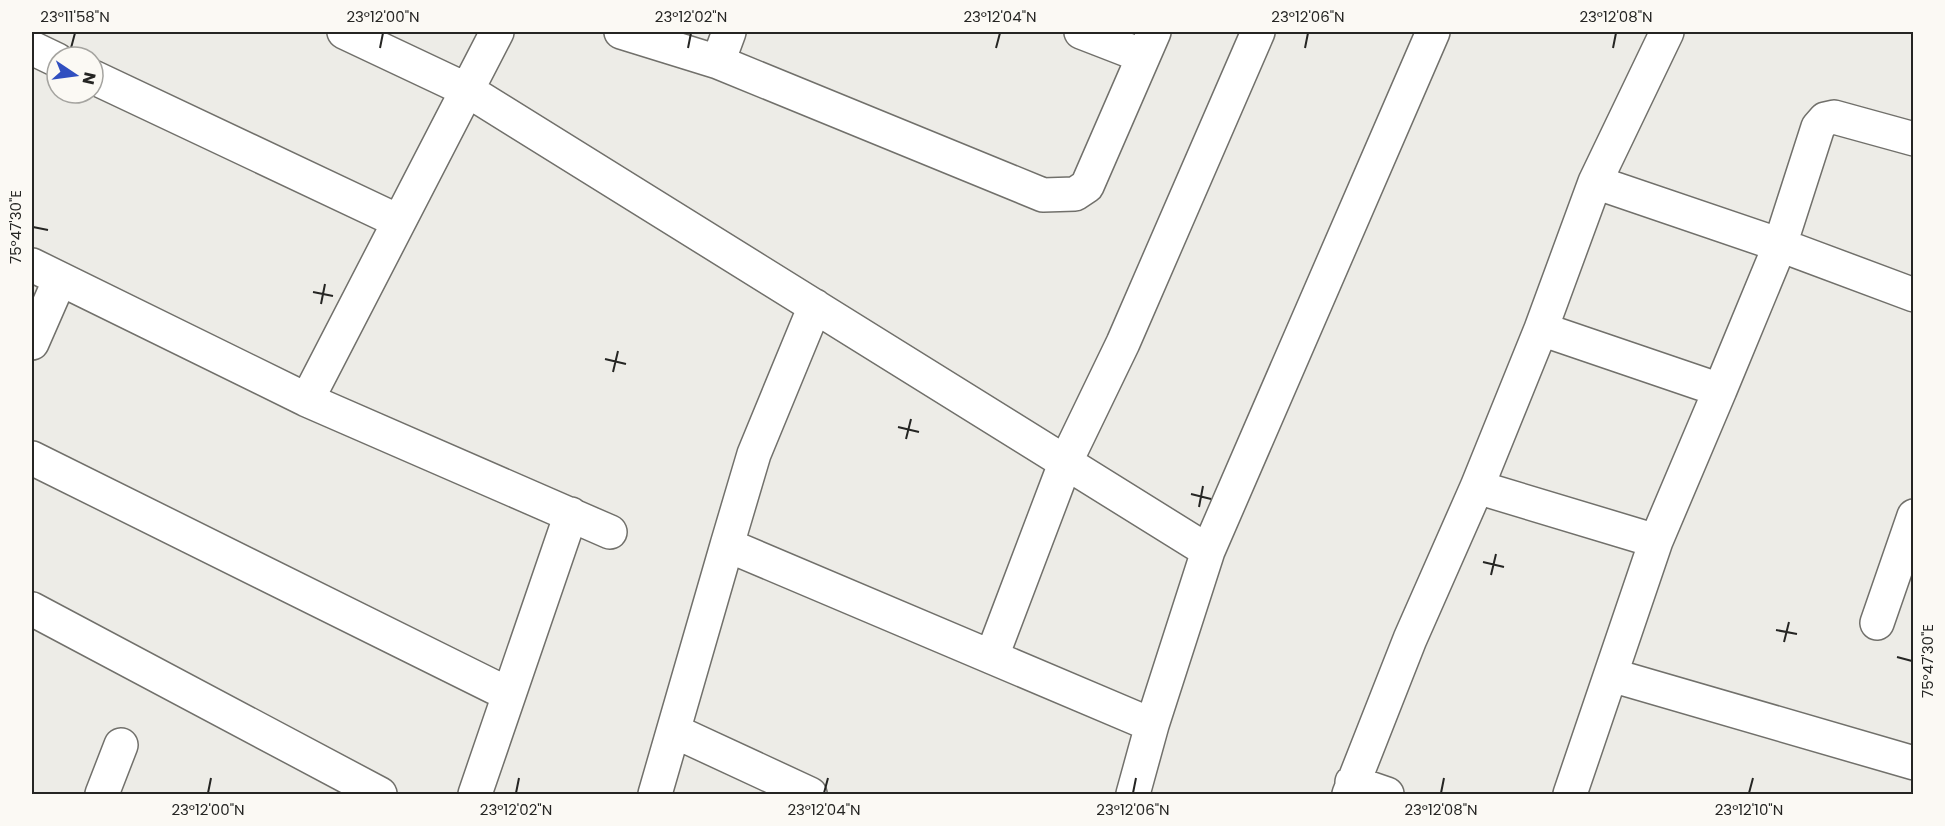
<svg xmlns="http://www.w3.org/2000/svg" width="1945" height="826" font-family="Poppins,sans-serif">
  <style>
    .lines { fill: none; stroke-linecap: round; stroke-linejoin: round }
    .street-casing { stroke: #71706b; stroke-width: 36 }
    .street { stroke: #fff; stroke-width: 33 }
    .ticks { fill: none; stroke: #252523; stroke-width: 2 }
    .neatline { fill: none; stroke: #252523; stroke-width: 2 }
    .ticks-label { font-size: 15px; text-anchor: middle; fill: #252523 }
  </style>
  <rect width="100%" height="100%" fill="#edece7"/>
  <g class="lines">
    <g class="street-casing">
      <path id="street" d="M344,32L467,90L1208,551L1433,32
        M621,32L718,62L1043,195L1075,194L1087,186L1154,32
        M1081,32L1143,56
        M32,48L57,60
        M718,62L729,32
        M93,77L398,221
        M1914,139L1834,117L1825,119L1818,127L1780,245L1914,295
        M32,265L307,400L497,32
        M1541,329L1595,182
        M32,343L60,279
        M307,400L610,532
        M32,458L508,694
        M1477,487L1656,541L1570,794
        M1656,541L1720,390
        M727,545L754,454L815,306
        M32,609L380,794
        M1877,623L1914,516
        M992,656L1066,461L1123,343L1258,32
        M1611,675L1914,763
        M674,731L810,794
        M1352,782L1387,794
        M102,794L121,745
        M475,794L571,514
        M655,794L727,545L1152,725
        M1133,794L1152,725L1208,551
        M1349,794L1410,639L1477,487L1541,329L1720,390L1780,245L1595,182L1667,32"/>
    </g>
    <use href="#street" class="street"/>
  </g>
  <path class="ticks" d="M71,48L75,33M380,48L383,33M688,48L691,33M996,48L1000,33M1305,48L1308,33M1613,48L1616,33M33,227L48,230M313,292L333,296M321,304L325,284M605,359L626,364M613,372L618,351M898,427L919,432M906,439L911,419M1191,494L1211,499M1199,507L1203,486M1483,562L1504,567M1491,575L1496,554M1776,630L1797,634M1784,642L1789,622M1897,657L1912,661M208,793L211,778M516,793L519,778M824,793L828,778M1133,793L1136,778M1441,793L1444,778M1749,793L1753,778"/>
  <rect width="1945" height="826" fill="none" stroke="#fbf9f4" stroke-width="66"/>
  <g transform="translate(75 75) rotate(103)"><circle r="28" fill="#fbf9f4" stroke="#a5a4a0" stroke-width="1.5"/>
  <path d="M0-4.5L10 22L0 15L-10 22Z" fill="#304fc0"/>
  <text y="-9" font-size="16" font-weight="bold" text-anchor="middle" fill="#252523">N</text>
  </g>
  <rect x="33" y="33" width="1879" height="760" class="neatline"/>
  <g class="ticks-label">
    <text x="75" y="22">23°11'58"N</text>
    <text x="383" y="22">23°12'00"N</text>
    <text x="691" y="22">23°12'02"N</text>
    <text x="1000" y="22">23°12'04"N</text>
    <text x="1308" y="22">23°12'06"N</text>
    <text x="1616" y="22">23°12'08"N</text>
    <text transform="translate(16 227) rotate(-90)" y="5">75°47'30"E</text>
    <text transform="translate(1928 661) rotate(-90)" y="5">75°47'30"E</text>
    <text x="208" y="815">23°12'00"N</text>
    <text x="516" y="815">23°12'02"N</text>
    <text x="824" y="815">23°12'04"N</text>
    <text x="1133" y="815">23°12'06"N</text>
    <text x="1441" y="815">23°12'08"N</text>
    <text x="1749" y="815">23°12'10"N</text>
  </g>
</svg>
